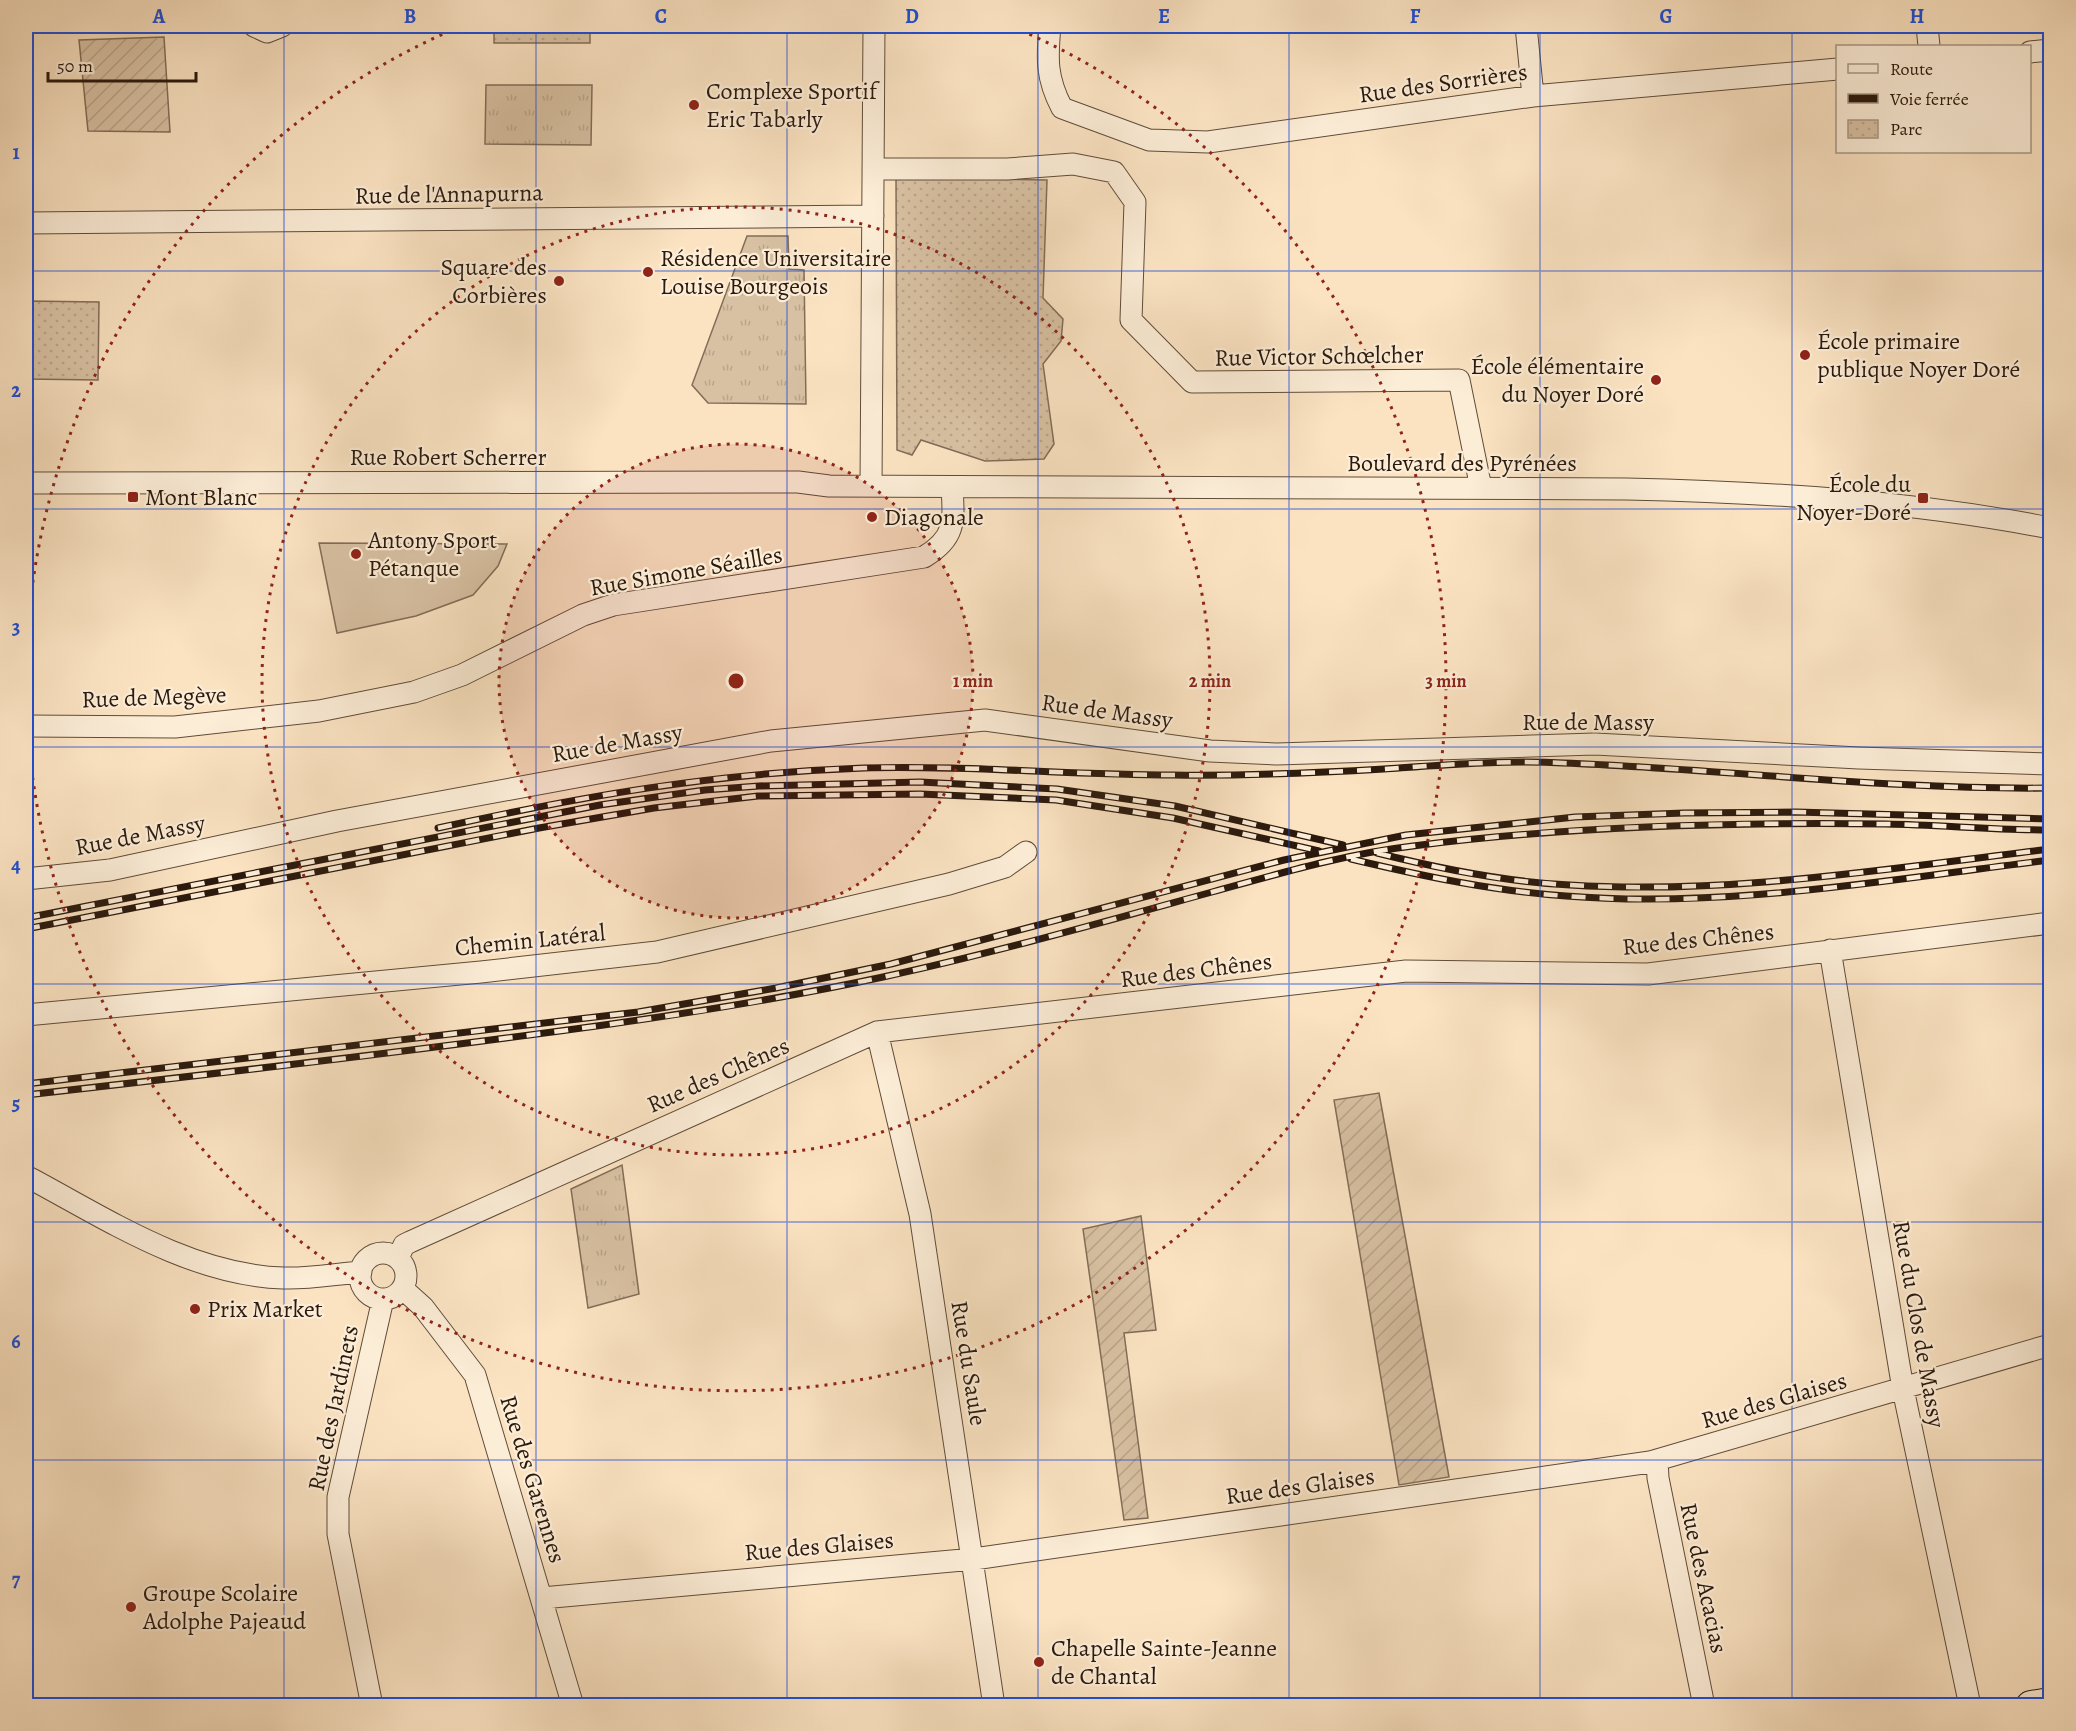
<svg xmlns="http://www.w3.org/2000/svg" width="2076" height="1731" font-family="Alegreya,serif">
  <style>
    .grass { fill: url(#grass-tufts); stroke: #826d58; stroke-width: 1.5 }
    .park { fill: url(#park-dots); stroke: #826d58; stroke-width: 1.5 }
    .garden { fill: url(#garden-furrows); stroke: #826d58; stroke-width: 1.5 }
    .pitch { fill: #d8c1a3; stroke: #826d58; stroke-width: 1.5 }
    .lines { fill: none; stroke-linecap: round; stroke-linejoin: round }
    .minor-casing { stroke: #5f4c3a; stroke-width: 23 }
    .secondary-casing { stroke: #2b190d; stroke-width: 32 }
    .minor { stroke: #fcedd7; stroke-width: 21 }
    .secondary { stroke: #fcedd7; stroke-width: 30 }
    .rail-casing { stroke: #2b190d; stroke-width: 7 }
    .rail { stroke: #fcedd7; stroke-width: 4.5; stroke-dasharray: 14; stroke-linecap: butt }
    .grid { fill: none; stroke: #1d4ed8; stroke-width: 1.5; stroke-opacity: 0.55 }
    .ring { fill: none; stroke: #8f2418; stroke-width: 3; stroke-dasharray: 3 6 }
    .poi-dot { fill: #8f2418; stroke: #fcedd7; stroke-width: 2 }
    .labels { text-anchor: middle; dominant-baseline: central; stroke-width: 4.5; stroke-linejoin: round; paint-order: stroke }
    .street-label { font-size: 24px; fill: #2b190d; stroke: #fcedd7 }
    .poi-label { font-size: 24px; fill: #2b190d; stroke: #fcedd7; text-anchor: start }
    .centre { fill: #8f2418; stroke: #fcedd7; stroke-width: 3 }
    .ring-label { font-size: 18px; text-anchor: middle; font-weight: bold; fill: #8f2418; stroke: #fcedd7; stroke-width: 4.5; stroke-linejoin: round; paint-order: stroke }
    .neatline { fill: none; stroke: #1d4ed8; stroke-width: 2 }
    .grid-label { font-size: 20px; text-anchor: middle; font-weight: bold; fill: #1d4ed8 }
  </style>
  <defs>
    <pattern id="grass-tufts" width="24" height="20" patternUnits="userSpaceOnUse" patternTransform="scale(1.5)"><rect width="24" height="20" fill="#d8c1a3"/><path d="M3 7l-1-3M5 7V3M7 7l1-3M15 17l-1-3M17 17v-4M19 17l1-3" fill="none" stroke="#baa58b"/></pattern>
    <pattern id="park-dots" width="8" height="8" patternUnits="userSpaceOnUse" patternTransform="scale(1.5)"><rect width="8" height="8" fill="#d8c1a3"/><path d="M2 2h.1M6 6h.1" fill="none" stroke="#baa58b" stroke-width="1.8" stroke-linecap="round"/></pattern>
    <pattern id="garden-furrows" width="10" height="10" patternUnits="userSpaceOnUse" patternTransform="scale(1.5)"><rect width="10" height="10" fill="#d8c1a3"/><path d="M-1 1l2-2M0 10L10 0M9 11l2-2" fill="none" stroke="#baa58b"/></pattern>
  </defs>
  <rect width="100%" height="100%" fill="#fbe3c2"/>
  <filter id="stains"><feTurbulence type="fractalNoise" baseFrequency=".00333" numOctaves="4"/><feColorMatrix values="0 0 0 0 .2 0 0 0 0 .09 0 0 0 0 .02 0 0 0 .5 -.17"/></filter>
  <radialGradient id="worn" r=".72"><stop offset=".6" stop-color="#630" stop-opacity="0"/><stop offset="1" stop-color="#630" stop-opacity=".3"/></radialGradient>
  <path class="grass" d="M486,85H592L591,145L485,144Z
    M747,236H788L789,269L804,270L806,404L708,403L692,385Z
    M622,1165L639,1294L588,1308L571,1189Z"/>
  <path class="park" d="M494,26H590V43H494Z
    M896,178L1047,180L1043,298L1063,319L1061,341L1043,364L1054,444L1044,459L985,461L921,440L912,455L897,450Z
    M26,301L99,302L98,380L26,379Z"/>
  <path class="garden" d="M164,37L170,132L88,131L79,40Z
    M1379,1093L1449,1477L1399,1485L1334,1100Z
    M1141,1216L1156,1330L1124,1333L1148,1518L1124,1520L1083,1229Z"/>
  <path class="pitch" d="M319,543L507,544L498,566L473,595L416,616L337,633Z"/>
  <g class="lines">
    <g class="minor-casing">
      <path id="minor" d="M254,26L267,32L282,26
        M1050,26C1047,58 1046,78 1062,108L1149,140L1208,142L1533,96L1838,69
        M1526,26L1533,96
        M1927,26L1929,46
        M2030,52L2050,50
        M873,169H1007L1073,164L1114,172L1135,202L1131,320L1192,382L1459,380L1481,488
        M26,223L873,216
        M26,483L798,482L829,486L1626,489C1767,492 1912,501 2050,528
        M871,486L874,26
        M26,726L175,727L319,711L414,692L462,675L583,615L613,605L924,557C956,538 954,521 952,487
        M26,879L110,870L337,821L771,741L985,720L1210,751L1277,754L1595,744L1859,758L2050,764
        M1830,950L1903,1389L1970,1706
        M26,1015L481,972L657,952L949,884L1005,867L1026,852
        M877,1032L920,1214L994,1706
        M26,1176C105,1218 190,1275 283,1278C309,1279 335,1274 361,1272
        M360 1276a23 23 0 1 1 46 0a23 23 0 1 1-46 0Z
        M398,1258L404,1245L410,1242L877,1032L1406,971L1648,974L2050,923
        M403,1289L423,1307L475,1375L573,1706
        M1657,1460L1658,1478L1704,1706
        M542,1598L974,1559L1650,1462L2050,1345
        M372,1706L338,1534V1497L381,1308L379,1299"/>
    </g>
    <g class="secondary-casing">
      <path id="secondary" d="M2031,1706L2050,1703"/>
    </g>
    <use href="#minor" class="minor"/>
    <use href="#secondary" class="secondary"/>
    <g class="rail-casing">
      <path id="rail" d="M438,828C583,796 714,773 864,768C967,765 1070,775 1173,775C1243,776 1314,773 1384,769C1443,765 1504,760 1563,763C1725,769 1888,790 2050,788
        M1377,853C1441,869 1505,882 1570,885C1731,895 1891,868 2050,849
        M1351,859C1422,876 1493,891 1566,896C1727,909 1891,879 2050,860
        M26,918L600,805L705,790L759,786L920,782L1057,789L1175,806L1343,845
        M26,929L539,828L654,808L758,796L920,794L1056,800L1173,818L1319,851
        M26,1084L638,1012L776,988L891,964L1284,860L1406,835L1575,817L1684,813L1796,812L2050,819
        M26,1095C186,1077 346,1059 506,1038C633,1022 758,1004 883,977C994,953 1103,922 1212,892C1278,874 1344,854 1413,846C1569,826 1728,822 1886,824C1941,825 1995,830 2050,830"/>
    </g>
    <use href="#rail" class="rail"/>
  </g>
  <path class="grid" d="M284,26V1706M536,26V1706M787,26V1706M1038,26V1706M1289,26V1706M1540,26V1706M1792,26V1706M26,271H2050M26,509H2050M26,747H2050M26,984H2050M26,1222H2050M26,1460H2050"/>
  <circle cx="736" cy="681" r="237" fill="#8f2418" fill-opacity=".12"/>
  <g class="ring">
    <circle cx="736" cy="681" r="237"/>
    <circle cx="736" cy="681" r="474"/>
    <path d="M1013 27A710 710 0 1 1 459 27"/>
  </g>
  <g class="poi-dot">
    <circle cx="694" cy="105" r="6"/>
    <circle cx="648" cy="272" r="6"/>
    <circle cx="559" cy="281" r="6"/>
    <circle cx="1805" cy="355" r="6"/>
    <circle cx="1656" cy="380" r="6"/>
    <rect x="127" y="491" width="12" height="12" rx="3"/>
    <rect x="1917" y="492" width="12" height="12" rx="3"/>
    <circle cx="872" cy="517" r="6"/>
    <circle cx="356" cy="554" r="6"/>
    <circle cx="195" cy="1309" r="6"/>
    <circle cx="131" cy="1607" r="6"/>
    <circle cx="1039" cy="1662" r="6"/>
  </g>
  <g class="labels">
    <g class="street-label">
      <text transform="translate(1443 83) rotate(-8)">Rue des Sorrières</text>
      <text transform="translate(449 194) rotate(-1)">Rue de l'Annapurna</text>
      <text transform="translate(1319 356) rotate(-1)">Rue Victor Schœlcher</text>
      <text x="448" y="457">Rue Robert Scherrer</text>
      <text x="1462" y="463">Boulevard des Pyrénées</text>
      <text transform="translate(686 571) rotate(-10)">Rue Simone Séailles</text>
      <text transform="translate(154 697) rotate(-2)">Rue de Megève</text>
      <text transform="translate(1107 711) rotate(8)">Rue de Massy</text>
      <text x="1588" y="722">Rue de Massy</text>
      <text transform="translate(617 743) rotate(-10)">Rue de Massy</text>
      <text transform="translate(140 835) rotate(-11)">Rue de Massy</text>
      <text transform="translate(1698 939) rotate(-6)">Rue des Chênes</text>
      <text transform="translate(530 940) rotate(-6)">Chemin Latéral</text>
      <text transform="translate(1196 970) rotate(-7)">Rue des Chênes</text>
      <text transform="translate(718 1075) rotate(-24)">Rue des Chênes</text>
      <text transform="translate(1919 1324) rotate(80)">Rue du Clos de Massy</text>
      <text transform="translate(969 1363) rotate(81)">Rue du Saule</text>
      <text transform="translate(1774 1400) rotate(-16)">Rue des Glaises</text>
      <text transform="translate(333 1408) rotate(-78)">Rue des Jardinets</text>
      <text transform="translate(533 1479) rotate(73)">Rue des Garennes</text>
      <text transform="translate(1300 1486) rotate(-8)">Rue des Glaises</text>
      <text transform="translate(819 1546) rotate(-5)">Rue des Glaises</text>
      <text transform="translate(1704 1578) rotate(78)">Rue des Acacias</text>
    </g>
    <g class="poi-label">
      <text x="706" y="91">Complexe Sportif<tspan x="706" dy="28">Eric Tabarly</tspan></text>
      <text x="660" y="258">Résidence Universitaire<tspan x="660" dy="28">Louise Bourgeois</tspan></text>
      <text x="547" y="267" text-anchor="end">Square des<tspan x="547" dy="28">Corbières</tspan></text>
      <text x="1817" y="341">École primaire<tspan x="1817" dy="28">publique Noyer Doré</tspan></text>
      <text x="1644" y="366" text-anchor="end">École élémentaire<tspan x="1644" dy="28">du Noyer Doré</tspan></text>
      <text x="1911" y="484" text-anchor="end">École du<tspan x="1911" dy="28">Noyer-Doré</tspan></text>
      <text x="145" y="497">Mont Blanc</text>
      <text x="884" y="517">Diagonale</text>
      <text x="368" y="540">Antony Sport<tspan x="368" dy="28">Pétanque</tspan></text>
      <text x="207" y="1309">Prix Market</text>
      <text x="143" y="1593">Groupe Scolaire<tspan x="143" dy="28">Adolphe Pajeaud</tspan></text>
      <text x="1051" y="1648">Chapelle Sainte-Jeanne<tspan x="1051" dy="28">de Chantal</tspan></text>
    </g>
  </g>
  <circle cx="736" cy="681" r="9" class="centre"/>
  <g class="ring-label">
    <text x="973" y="687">1 min</text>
    <text x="1210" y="687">2 min</text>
    <text x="1446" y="687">3 min</text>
  </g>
  <rect width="2076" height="1731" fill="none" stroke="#fbe3c2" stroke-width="66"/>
  <rect x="1836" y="45" width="195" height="108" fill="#fcedd7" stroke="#a89886" stroke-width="1.5"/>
  <rect x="1848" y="64" width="30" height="9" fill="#fcedd7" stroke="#a89886" stroke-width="1.5"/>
  <text x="1890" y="75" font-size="18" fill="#2b190d">Route</text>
  <rect x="1848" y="94" width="30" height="9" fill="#2b190d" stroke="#a89886" stroke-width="1.5"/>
  <text x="1890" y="105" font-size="18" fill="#2b190d">Voie ferrée</text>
  <rect x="1848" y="120" width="30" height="18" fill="url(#park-dots)" stroke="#a89886" stroke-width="1.5"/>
  <text x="1890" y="135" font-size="18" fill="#2b190d">Parc</text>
  <path d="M48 72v9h148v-9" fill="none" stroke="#2b190d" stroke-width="3"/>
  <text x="57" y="72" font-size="18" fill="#2b190d" stroke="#fcedd7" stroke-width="4.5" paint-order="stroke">50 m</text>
  <rect x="33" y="33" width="2010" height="1665" class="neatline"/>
  <g class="grid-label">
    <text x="159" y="23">A</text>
    <text x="410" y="23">B</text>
    <text x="661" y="23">C</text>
    <text x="912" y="23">D</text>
    <text x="1164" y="23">E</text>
    <text x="1415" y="23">F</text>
    <text x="1666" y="23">G</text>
    <text x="1917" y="23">H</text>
    <text x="16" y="159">1</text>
    <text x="16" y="397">2</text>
    <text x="16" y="634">3</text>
    <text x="16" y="872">4</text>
    <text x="16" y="1110">5</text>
    <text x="16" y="1348">6</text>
    <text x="16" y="1586">7</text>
  </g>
  <rect width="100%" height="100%" filter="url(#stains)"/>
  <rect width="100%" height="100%" fill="url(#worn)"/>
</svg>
